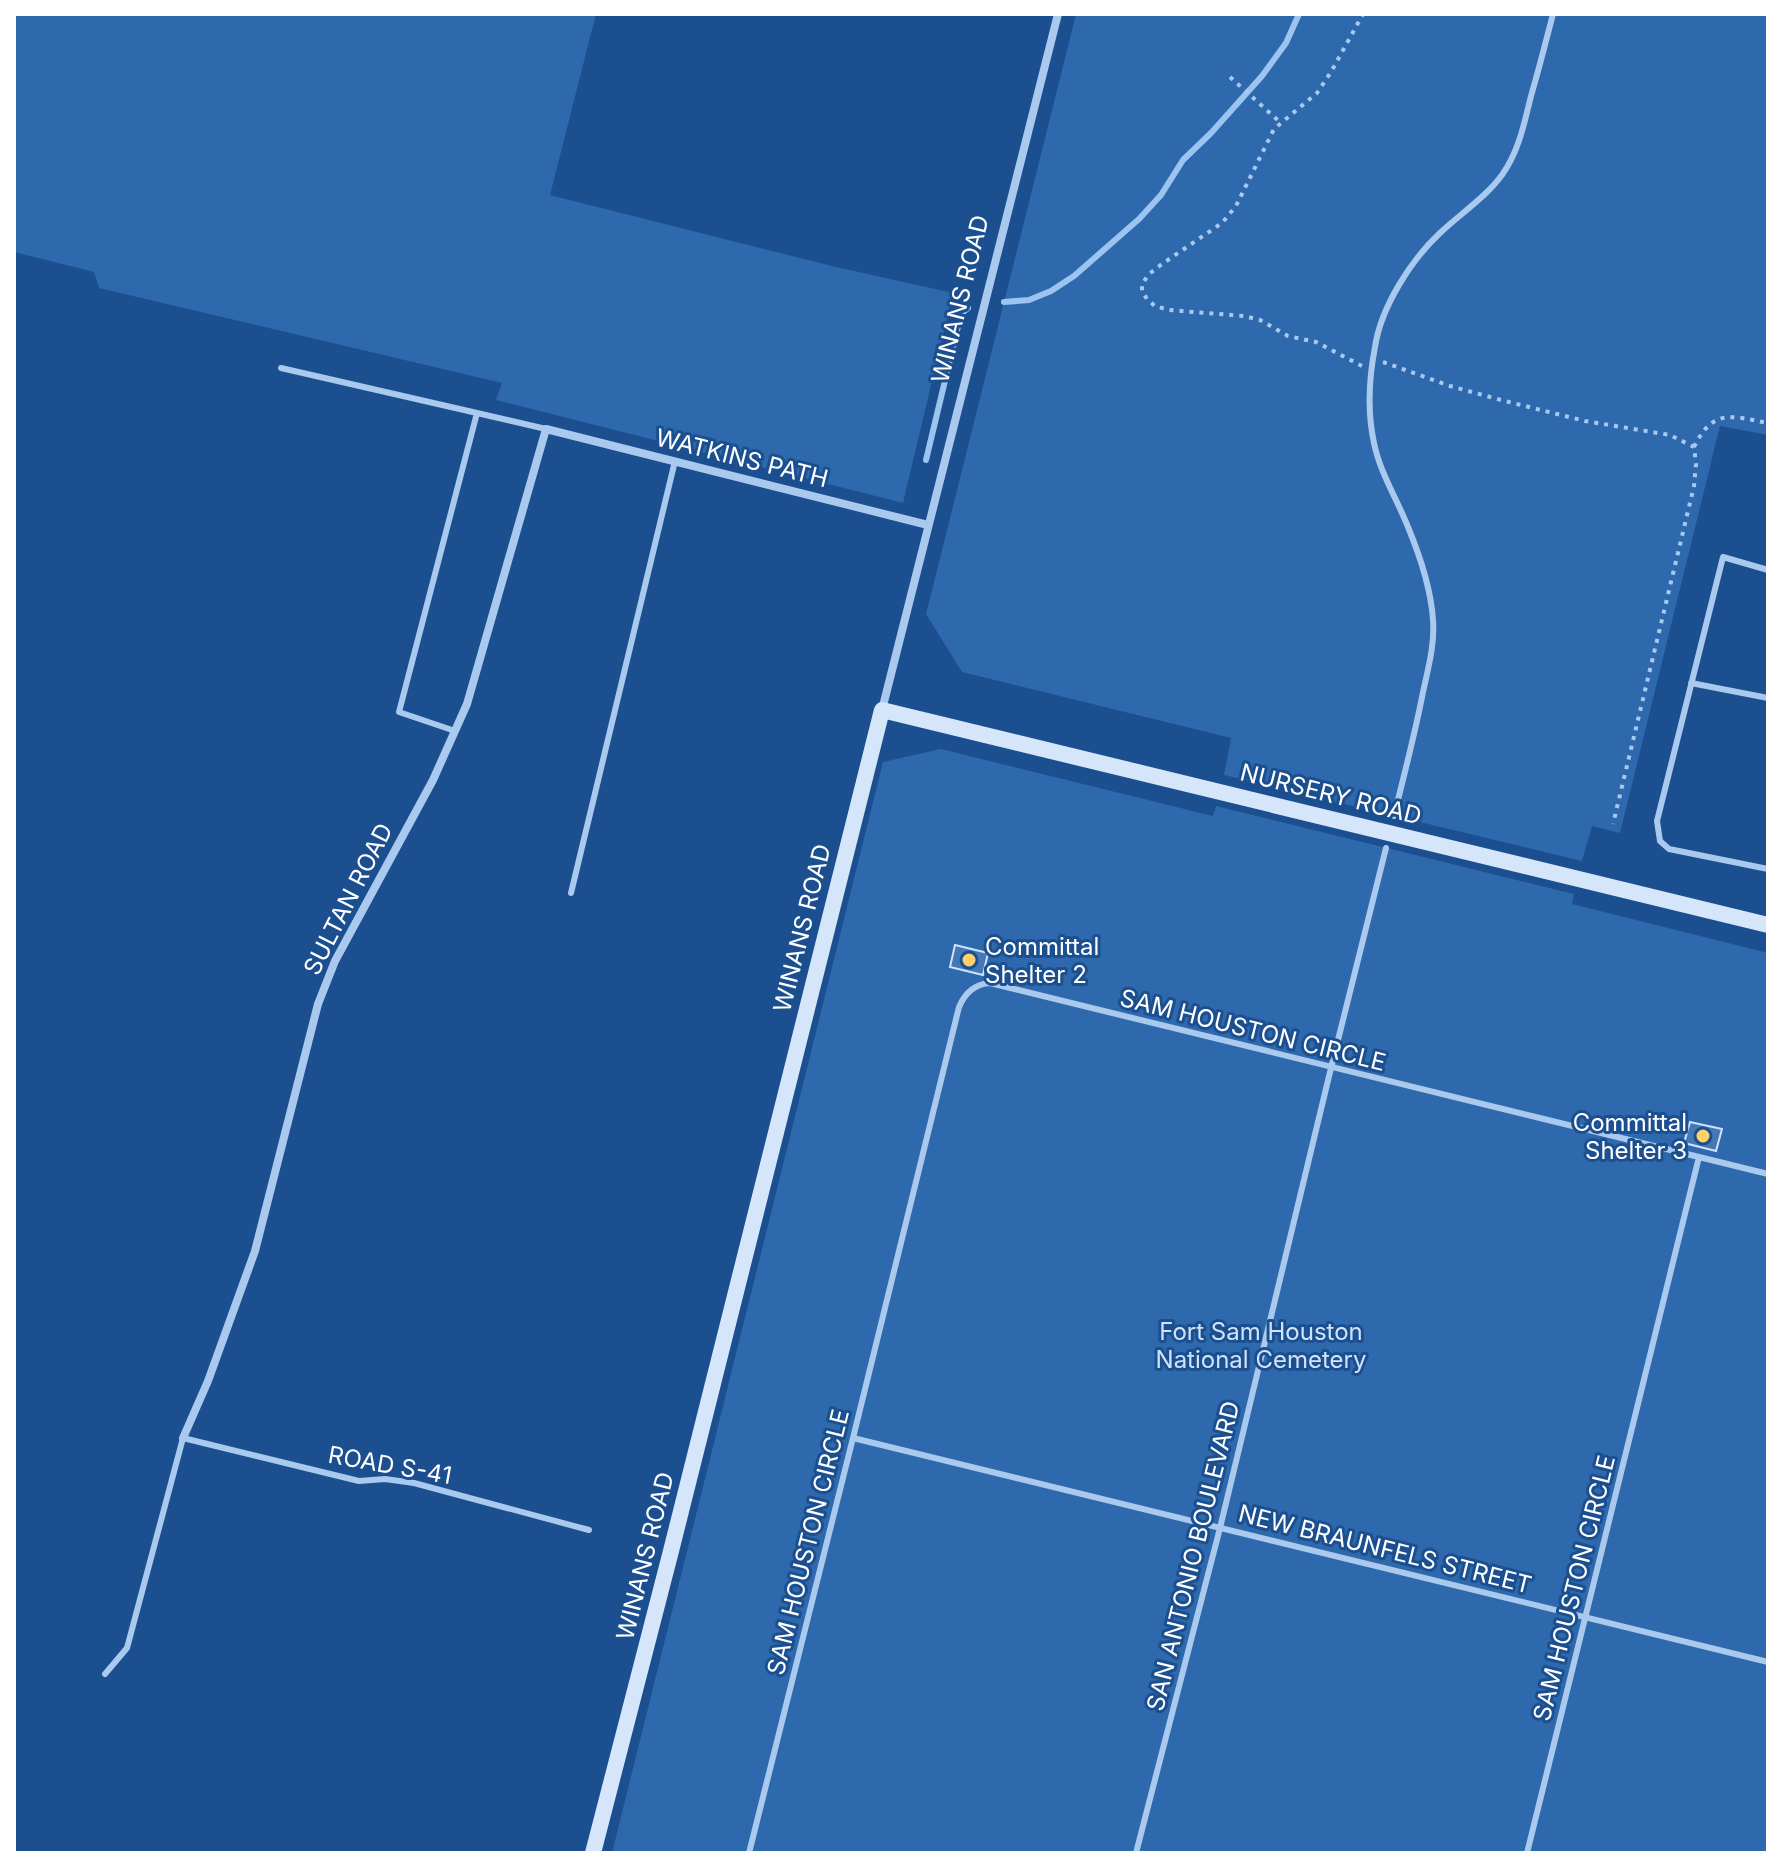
<svg xmlns="http://www.w3.org/2000/svg" width="1782" height="1867" font-family="Inter,sans-serif">
  <style>
    .green { fill: #2e69ad }
    .lines { fill: none; stroke-linecap: round; stroke-linejoin: round }
    .stream { stroke: #9cc4f0; stroke-width: 6 }
    .building { fill: #4478b7; stroke: #cfe3fa; stroke-width: 2 }
    .path { stroke: #a9c9ee; stroke-width: 4; stroke-dasharray: 4 6; stroke-linecap: butt }
    .lane { stroke: #a9c9ee; stroke-width: 6 }
    .street { stroke: #a9c9ee; stroke-width: 8 }
    .secondary { stroke: #d6e6fa; stroke-width: 16 }
    .poi-dot { fill: #ffd166; stroke: #1b4f8f; stroke-width: 3 }
    .labels { text-anchor: middle; dominant-baseline: central; stroke-width: 6; stroke-linejoin: round; paint-order: stroke }
    .street-label { font-size: 24px; fill: #fff; stroke: #1b4f8f }
    .poi-label { font-size: 24px; fill: #fff; stroke: #1b4f8f; text-anchor: start }
    .park-label { font-size: 24px; fill: #cfe3fa; stroke: #1b4f8f }
  </style>
  <rect width="100%" height="100%" fill="#1b4f8f"/>
  <path class="green" d="M14,14H596L550,195L832,266L953,293L903,503L496,400L502,383L99,288L94,272L14,252Z
    M1076,14H1768V435L1720,426L1620,833L1592,826L1582,861L1224,775L1231,738L962,672L926,614Z
    M941,749L1213,816L1216,806L1574,894L1572,904L1768,953V1853H612L883,762Z"/>
  <g class="lines">
    <path class="stream" d="M1004,302L1029,300L1051,291L1074,276L1139,219L1161,195L1183,160L1211,133L1262,76L1286,43L1299,14
      M926,460L961,314L968,308"/>
  </g>
  <path class="building" d="M955,945L988,953L983,975L950,967Z
    M1690,1122L1722,1129L1716,1151L1684,1143Z"/>
  <g class="lines">
    <path class="path" d="M1230,77L1281,123
      M1383,362L1450,386L1501,400L1585,421L1670,435L1694,447L1696,464L1694,486L1613,824
      M1362,366L1316,342L1288,336L1260,320L1244,316L1169,310L1155,306L1147,299L1142,291V284L1149,274L1162,264L1222,223L1236,206L1274,129L1317,93L1331,72L1363,14
      M1694,447C1713,408 1731,416 1768,423"/>
    <path class="lane" d="M281,368L477,413
      M1768,570L1723,557L1657,821L1660,841L1669,849L1768,869
      M1691,683L1768,698
      M455,731L399,712L477,413L546,429
      M1394,816C1404,775 1415,734 1423,692C1428,669 1435,644 1433,620C1431,589 1420,556 1408,527C1397,499 1380,473 1374,443C1367,411 1369,378 1375,347C1381,307 1411,260 1440,233C1461,213 1485,198 1502,175C1519,151 1524,124 1531,96C1539,69 1546,41 1553,14
      M571,893L675,461
      M1699,1157L1768,1174
      M853,1438L1768,1662
      M105,1674L127,1648L183,1438L359,1481L385,1479L414,1483L589,1530
      M749,1853L853,1438L959,1007C965,993 974,984 990,983L1699,1157L1527,1853
      M1136,1853L1220,1528L1331,1068L1386,848"/>
    <path class="street" d="M882,710L1058,14
      M183,1438L208,1381L255,1251L318,1004L335,961L433,780L467,704L546,429L928,525"/>
    <path class="secondary" d="M593,1853L671,1551L882,710L1768,925"/>
  </g>
  <g class="poi-dot">
    <circle cx="969" cy="960" r="8"/>
    <circle cx="1703" cy="1136" r="8"/>
  </g>
  <g class="labels">
    <g class="street-label">
      <text transform="translate(960 299) rotate(-76)">WINANS ROAD</text>
      <text transform="translate(742 458) rotate(14)">WATKINS PATH</text>
      <text transform="translate(1331 794) rotate(14)">NURSERY ROAD</text>
      <text transform="translate(348 899) rotate(-63)">SULTAN ROAD</text>
      <text transform="translate(802 928) rotate(-76)">WINANS ROAD</text>
      <text transform="translate(1253 1030) rotate(14)">SAM HOUSTON CIRCLE</text>
      <text transform="translate(390 1465) rotate(10)">ROAD S-41</text>
      <text transform="translate(808 1542) rotate(-76)">SAM HOUSTON CIRCLE</text>
      <text transform="translate(1385 1549) rotate(14)">NEW BRAUNFELS STREET</text>
      <text transform="translate(645 1556) rotate(-76)">WINANS ROAD</text>
      <text transform="translate(1193 1556) rotate(-76)">SAN ANTONIO BOULEVARD</text>
      <text transform="translate(1574 1588) rotate(-76)">SAM HOUSTON CIRCLE</text>
    </g>
    <g class="poi-label">
      <text x="985" y="946">Committal<tspan x="985" dy="28">Shelter 2</tspan></text>
      <text x="1687" y="1122" text-anchor="end">Committal<tspan x="1687" dy="28">Shelter 3</tspan></text>
    </g>
    <g class="park-label">
      <text x="1261" y="1331">Fort Sam Houston<tspan x="1261" dy="28">National Cemetery</tspan></text>
    </g>
  </g>
  <rect width="1782" height="1867" fill="none" stroke="#ffffff" stroke-width="32"/>
</svg>
